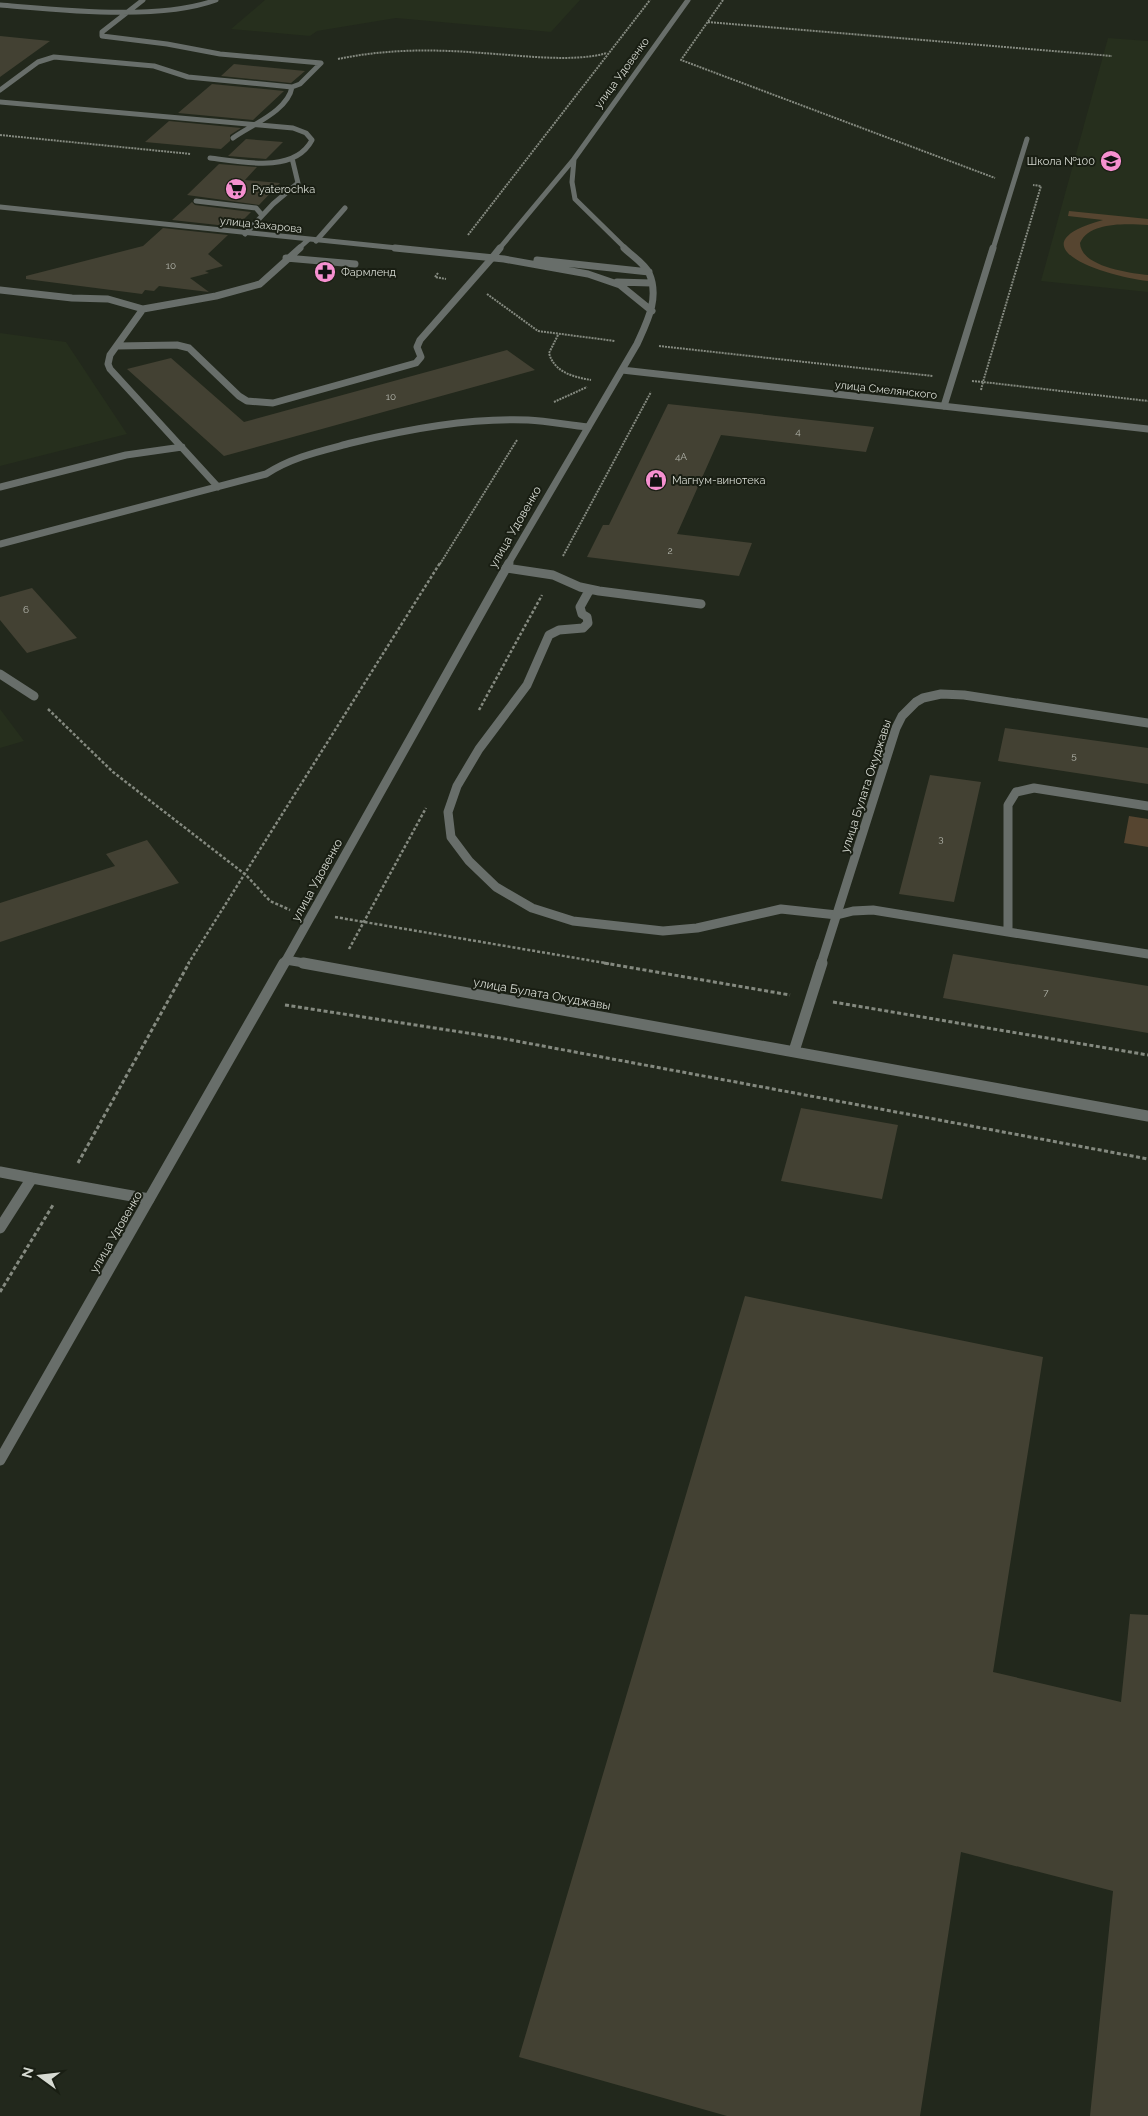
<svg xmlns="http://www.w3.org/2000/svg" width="1148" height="2116" font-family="Raleway,sans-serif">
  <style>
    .built { fill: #262f1d }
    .green { fill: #564530 }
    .building { fill: #434133 }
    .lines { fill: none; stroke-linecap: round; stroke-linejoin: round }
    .path-far2 { stroke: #84897f; stroke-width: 2; stroke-dasharray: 2 1; stroke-linecap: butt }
    .path-far1 { stroke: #84897f; stroke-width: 2.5; stroke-dasharray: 3 2; stroke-linecap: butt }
    .path { stroke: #84897f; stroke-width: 3; stroke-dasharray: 4 2.5; stroke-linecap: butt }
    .lane-far3 { stroke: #686e6a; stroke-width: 5 }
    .lane-far2 { stroke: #686e6a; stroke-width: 7 }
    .lane-far1 { stroke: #686e6a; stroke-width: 9 }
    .lane { stroke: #686e6a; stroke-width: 11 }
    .street-far3 { stroke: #686e6a; stroke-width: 5 }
    .street-far2 { stroke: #686e6a; stroke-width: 7 }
    .street-far1 { stroke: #686e6a; stroke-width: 9 }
    .street { stroke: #686e6a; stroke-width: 11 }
    .labels { text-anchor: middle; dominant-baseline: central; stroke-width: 4; stroke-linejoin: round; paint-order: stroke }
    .number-label { font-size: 10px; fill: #b2b4ab }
    .far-street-label { font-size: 11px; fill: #d7dbd3; stroke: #191e13 }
    .far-poi-label { font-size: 11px; fill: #d7dbd3; stroke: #191e13; text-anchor: start }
    .street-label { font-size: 12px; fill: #d7dbd3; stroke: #191e13 }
  </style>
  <rect width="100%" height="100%" fill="#22281c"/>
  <path class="built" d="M265,0H580L551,32L396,18L317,31L310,36L231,29Z
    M1108,38L1148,41V292L1041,281Z
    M0,333L66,342L127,434L0,466Z
    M0,709L24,741L0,748Z"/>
  <path class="green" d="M1069,211L1148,219V225C1128,224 1090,221 1080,243C1081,267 1130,273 1148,275V281C1108,277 1009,246 1103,220L1068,216Z
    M1129,816L1148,819V847L1124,843Z"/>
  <path class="building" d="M0,36L50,41L0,77Z
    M234,64L305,71L291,83L221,76Z
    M212,84L284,91L253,120L178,113Z
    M169,121L241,128L230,135V141L221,149L145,142Z
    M246,139L283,142L266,159L228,156Z
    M219,164L257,167L245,180L280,183L259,205L187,195Z
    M192,202L195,205L251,212L236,227L172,220Z
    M163,228L228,235L208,254L223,266L205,271L209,273L190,278L209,292L159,286L154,291L145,290L142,294L26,279V276L143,246Z
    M507,350L535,370L224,456L127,369L171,358L244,422Z
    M668,404L732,411L874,427L866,452L721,435L677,534L752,543L739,576L587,557L603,525H609Z
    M32,588L77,638L27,653L0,620V597Z
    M1005,728L1148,748V784L998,761Z
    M930,775L981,782L954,902L899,894Z
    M147,840L179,883L0,942V903L115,866L106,854Z
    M953,954L1148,986V1033L943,998Z
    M801,1108L898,1125L882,1199L781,1181Z
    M745,1296L1043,1357L993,1672L1121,1702L1130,1614L1148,1615V2116H1090L1113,1891L961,1852L920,2116H727L519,2057Z"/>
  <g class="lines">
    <path class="path-far2" d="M723,0L681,60L995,178
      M708,22L1112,56
      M338,59C386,49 433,49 482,53C518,55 573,63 607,53
      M0,135L191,154
      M468,235L650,0
      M438,273L435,277L446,279
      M487,294L538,331L615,341
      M558,335L549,353C554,372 573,377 591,380
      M659,346L933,376
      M972,381L983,382L1041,186L1033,185
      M981,390L983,382L1148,401
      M554,402L587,387
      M563,556L651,392
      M440,564L517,440"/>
    <path class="path-far1" d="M48,709L113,772L246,875L270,901L290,910
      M479,710L542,595
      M335,917L611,964
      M349,949L426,808
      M188,964L440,563"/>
    <path class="path" d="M604,963L790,995
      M833,1002L1148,1055
      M285,1005L500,1038L1148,1159
      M78,1163L189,963
      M0,1292L53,1205"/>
    <path class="lane-far3" d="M0,5C61,10 159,21 216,0
      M0,90L38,62L54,57L154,66L188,77L292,87L300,84L321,63L220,54L167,44L102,36V32L143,0
      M0,102L293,128L306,133L312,140C294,174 242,162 210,158
      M233,138C251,125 288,111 292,87
      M196,201L256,208L262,215
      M245,234L273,204L298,183L292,158
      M316,241L345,208
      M298,249L308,240
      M993,249L1027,139"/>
    <path class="lane-far2" d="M286,258L355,264
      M0,290L72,298L108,299L143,309L110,355L108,364L110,369L218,487
      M143,309L216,296L260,284L300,248
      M117,346L177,345L189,348L239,396L247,401L273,403L416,363L421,357L417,347L420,340L492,258
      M944,406L993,248
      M0,487L126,455L182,447
      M0,544L266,474C292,457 321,451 351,443C409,429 468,418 528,420C548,421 568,425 588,427"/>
    <path class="lane-far1" d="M506,568L553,575L580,587L599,591L701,604
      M590,589L580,607L582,614L587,617L588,623L583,628L559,630L549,635L527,685L479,749L457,786L448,812L451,837L469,861L496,887L532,908L573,921L663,931L697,928L781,909L837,915L853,911L873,910L1008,932
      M0,674L34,696
      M1148,806L1034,788L1016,792L1008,805V932L1148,954"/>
    <path class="lane" d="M0,1172L32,1178
      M0,1228L32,1178L149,1199"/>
    <path class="street-far3" d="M574,159L572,182L575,199L626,249
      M0,207L407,249
      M499,249L574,159L688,0"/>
    <path class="street-far2" d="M395,248L504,259L588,274L620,285L652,311
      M492,258L500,248
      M537,260L649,272
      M617,282L651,283
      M622,370L1148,429
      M508,564L637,344C647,322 660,298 649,273C645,264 631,255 624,248"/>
    <path class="street-far1" d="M286,960L310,964
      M284,964L509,563
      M821,964L896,728L902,716L916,702L923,698L941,694L964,695L1148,723"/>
    <path class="street" d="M303,963L1148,1116
      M794,1051L822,963
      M0,1460L284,963"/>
  </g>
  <defs>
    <g id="school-disc" transform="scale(1.125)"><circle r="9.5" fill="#f690d0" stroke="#191e13"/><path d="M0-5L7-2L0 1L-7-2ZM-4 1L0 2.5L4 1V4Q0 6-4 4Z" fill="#111"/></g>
    <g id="supermarket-disc" transform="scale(1.125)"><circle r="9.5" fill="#f690d0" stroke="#191e13"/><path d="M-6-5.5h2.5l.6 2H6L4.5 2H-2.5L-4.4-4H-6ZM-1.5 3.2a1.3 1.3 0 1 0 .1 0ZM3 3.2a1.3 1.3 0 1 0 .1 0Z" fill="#111"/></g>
    <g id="pharmacy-disc" transform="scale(1.125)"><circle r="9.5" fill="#f690d0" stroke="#191e13"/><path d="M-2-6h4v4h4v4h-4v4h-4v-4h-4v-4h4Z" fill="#111"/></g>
    <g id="shop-disc" transform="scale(1.125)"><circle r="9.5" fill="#f690d0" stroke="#191e13"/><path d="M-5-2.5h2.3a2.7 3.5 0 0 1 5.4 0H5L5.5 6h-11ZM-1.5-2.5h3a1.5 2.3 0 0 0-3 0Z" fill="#111"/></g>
  </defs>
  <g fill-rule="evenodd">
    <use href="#school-disc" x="1111" y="161"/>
    <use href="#supermarket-disc" x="236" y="189"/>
    <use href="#pharmacy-disc" x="325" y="272"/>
    <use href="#shop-disc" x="656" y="480"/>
  </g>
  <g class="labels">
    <g class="number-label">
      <text x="171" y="265">10</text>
      <text x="391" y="396">10</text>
      <text x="798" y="431">4</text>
      <text x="681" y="456">4А</text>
      <text x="670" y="550">2</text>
      <text x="26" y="609">6</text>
      <text x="1074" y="755">5</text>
      <text x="941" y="838">3</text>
      <text x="1046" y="992">7</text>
    </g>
    <g class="far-street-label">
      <text transform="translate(622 73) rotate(-54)">улица Удовенко</text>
      <text transform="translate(261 225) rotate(6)">улица Захарова</text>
      <text transform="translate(886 390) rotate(6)">улица Смелянского</text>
    </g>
    <g class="far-poi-label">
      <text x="1095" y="161" text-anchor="end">Школа №100</text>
      <text x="252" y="189">Pyaterochka</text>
      <text x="341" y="272">Фармленд</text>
      <text x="672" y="480">Магнум-винотека</text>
    </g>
    <g class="street-label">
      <text transform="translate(515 527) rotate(-60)">улица Удовенко</text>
      <text transform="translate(866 786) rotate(-72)">улица Булата Окуджавы</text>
      <text transform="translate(317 880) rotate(-61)">улица Удовенко</text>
      <text transform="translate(542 994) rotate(10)">улица Булата Окуджавы</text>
      <text transform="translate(116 1232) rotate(-60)">улица Удовенко</text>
    </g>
  </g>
  <g transform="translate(40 2076) rotate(285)" stroke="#191e13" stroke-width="4" paint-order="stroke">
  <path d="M0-4L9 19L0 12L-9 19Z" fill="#d7dbd3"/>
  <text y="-8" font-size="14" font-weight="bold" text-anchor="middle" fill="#d7dbd3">N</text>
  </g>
</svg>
